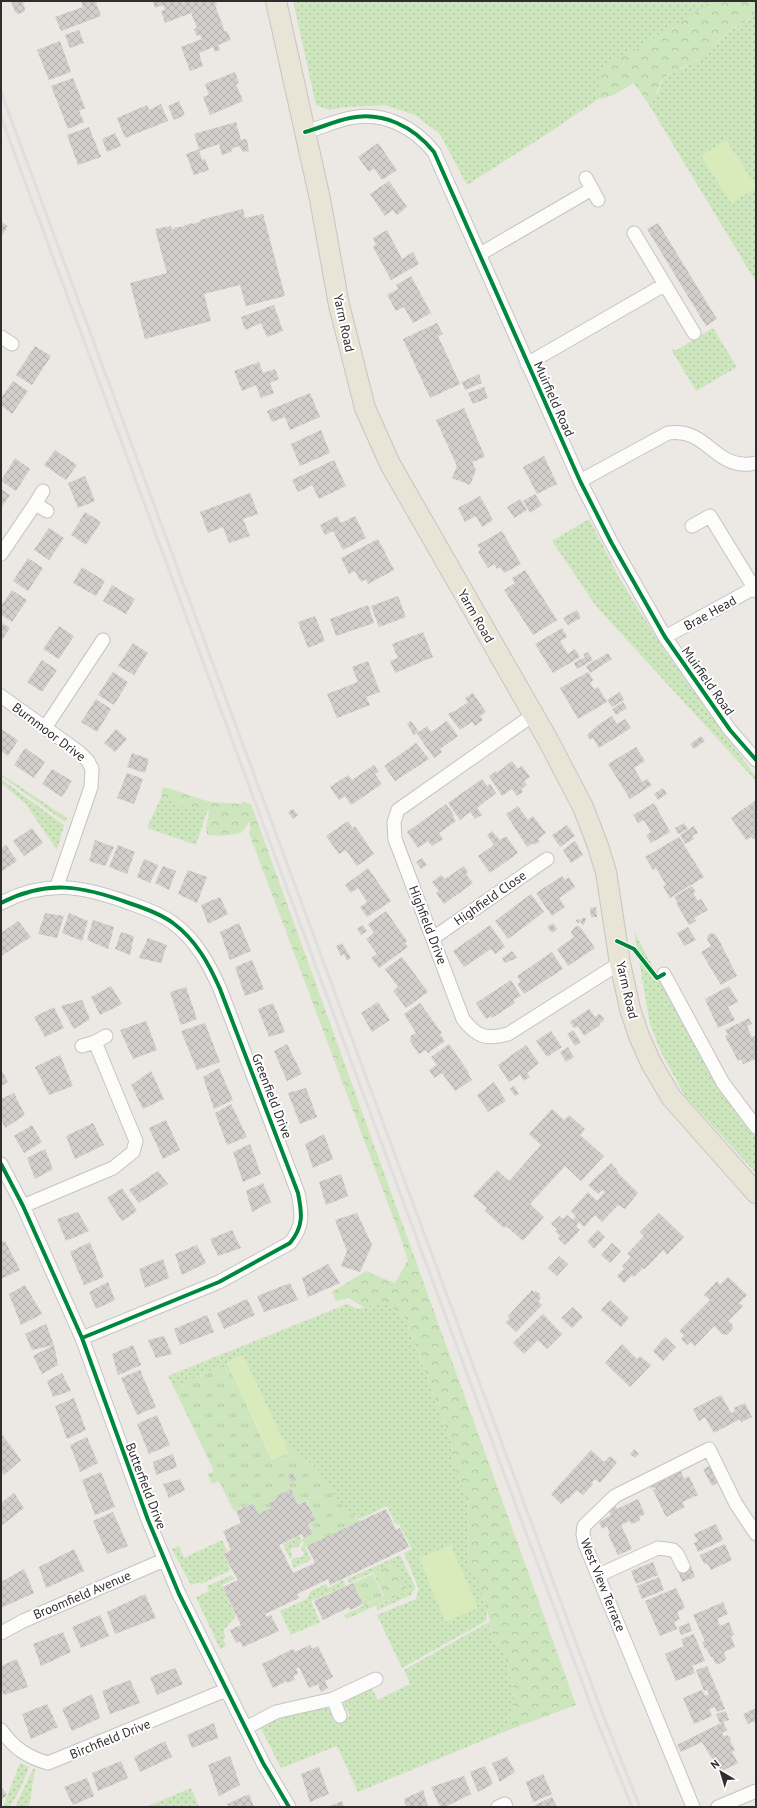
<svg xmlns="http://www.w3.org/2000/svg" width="757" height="1808" font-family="'PT Sans',sans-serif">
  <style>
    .grass { fill: url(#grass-dots) }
    .forest { fill: url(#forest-crowns) }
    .park { fill: url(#park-tufts) }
    .pitch { fill: #d9eabb }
    .building { fill: url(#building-cross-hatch) }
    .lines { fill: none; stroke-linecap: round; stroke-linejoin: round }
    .minor-casing { stroke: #c5c4c5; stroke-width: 15 }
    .primary-casing { stroke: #c6c5c4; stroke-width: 22 }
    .minor { stroke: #fcfcfb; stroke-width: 13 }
    .primary { stroke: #e8e4d6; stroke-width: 20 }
    .rail { stroke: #dfdfe1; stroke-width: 3 }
    .cycleway-casing { stroke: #fff; stroke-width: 6 }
    .cycleway { stroke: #00873e; stroke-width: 4 }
    .labels { text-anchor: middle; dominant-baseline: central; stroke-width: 4; stroke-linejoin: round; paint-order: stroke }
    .street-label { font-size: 13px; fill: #2e2e2e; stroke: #fff }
  </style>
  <defs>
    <pattern id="grass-dots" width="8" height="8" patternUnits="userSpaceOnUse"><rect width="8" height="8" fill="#cee6be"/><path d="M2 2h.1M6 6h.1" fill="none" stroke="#b1c6a4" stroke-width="1.8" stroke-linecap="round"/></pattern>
    <pattern id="forest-crowns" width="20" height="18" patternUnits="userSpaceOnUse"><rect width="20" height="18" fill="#cee6be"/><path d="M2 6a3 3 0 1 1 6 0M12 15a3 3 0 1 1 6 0" fill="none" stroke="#b1c6a4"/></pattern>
    <pattern id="park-tufts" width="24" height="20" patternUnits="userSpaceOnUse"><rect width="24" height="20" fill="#cee6be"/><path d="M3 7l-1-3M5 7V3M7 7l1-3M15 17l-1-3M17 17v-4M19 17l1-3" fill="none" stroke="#b1c6a4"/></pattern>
    <pattern id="building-cross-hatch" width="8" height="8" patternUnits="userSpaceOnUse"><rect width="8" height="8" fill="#d1cecb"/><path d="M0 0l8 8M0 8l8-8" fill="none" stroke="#b4b1af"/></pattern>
  </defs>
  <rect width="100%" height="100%" fill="#ece8e4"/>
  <path class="grass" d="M293,1H742L547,134L467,185L440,134L415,115L385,105L347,107L329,110L316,105Z
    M756,15V282L648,103L658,92L664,78L673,72L681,69L698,60L727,33Z
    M713,328L737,367L696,391L671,349L677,350Z
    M589,519L621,581L665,651L756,777V781L596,606L552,541Z
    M1,774L67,818L65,822L1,776Z
    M1,779L64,825L57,850L25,803L1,783Z
    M164,791L210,802L196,845L147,828Z
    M634,932L709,1071L725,1095L756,1137V1173L685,1096L661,1052L650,1024Z
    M381,1302L392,1307L405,1318L451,1442L453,1462L462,1484L469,1514L468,1568L470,1573L477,1577L487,1609L486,1621L402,1668L377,1615L416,1599L419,1589L404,1553L412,1549L399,1524L396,1525L387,1506L360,1519L348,1512L337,1500L316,1467L301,1456L282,1438L243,1355L174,1388L168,1376L347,1304L358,1309Z
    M300,1536L302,1541L298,1547L292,1548L290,1551L293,1556L290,1559L283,1544Z
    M222,1540L227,1551L223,1554L230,1569L229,1571L201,1584L199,1582L191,1585L172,1549L179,1546L184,1558Z
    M304,1544L311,1560L294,1568L291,1561L296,1557H302L304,1553L301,1548Z
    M400,1555L415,1587L411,1595L378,1610L376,1606L407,1591L394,1563L349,1583L347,1579Z
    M232,1575L234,1579L222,1585L236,1616L223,1631L226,1637L223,1639L226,1646L220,1649L196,1597L209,1591L207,1586Z
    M343,1580L346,1586L311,1601L320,1622L291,1635L280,1611L307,1599L311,1591L326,1584L328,1588Z
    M489,1622L494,1642L503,1649L515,1696L510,1718L503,1732L358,1792L337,1746L281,1768L261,1728C282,1711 303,1711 328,1708L335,1722L350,1716L342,1701L371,1687L378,1700L410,1684L404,1670Z
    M20,1763L29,1767L21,1787L10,1807H3Z
    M33,1769H35L29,1807H15Z
    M191,1788L199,1807H146Z"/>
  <path class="forest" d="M713,1H756V15C746,21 736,26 727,33C716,41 708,53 697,60C687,67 672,70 664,78C657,86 658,97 648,103L634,83L614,95L601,99C593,91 599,77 601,68L613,60L630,53Z
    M163,788H168L210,802L242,804L241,801L251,804L576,1705L503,1732L510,1718L515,1696L503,1649L494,1642L487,1609L477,1578L470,1573L468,1568L469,1514L462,1484L453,1462L451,1442L405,1318C387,1303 387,1301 364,1307L348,1298L336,1301L332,1292L366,1271L395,1283L408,1260L399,1233L249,833L251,829L248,821V824L241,833L221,836L208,835C203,827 209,820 209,811L186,808L162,797L161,793Z
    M394,1563L408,1591L346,1619L344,1615L384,1596L373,1572Z"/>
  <path class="park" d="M227,1363L272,1460L288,1453L282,1438L301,1456L316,1467L337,1500L348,1512L361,1521L305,1547L302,1539L313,1534L309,1524L316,1520L307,1500L298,1504L291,1489L275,1497L276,1500L269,1503L271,1508L258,1514L252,1503L234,1511L219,1481L212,1484L208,1474L214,1471L174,1388Z
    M373,1574L383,1596L364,1605L353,1583Z"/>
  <path class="pitch" d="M726,140L756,186V188L731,203L701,156Z
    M243,1355L289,1453L273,1460L227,1363Z
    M451,1545L478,1608L445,1622L419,1558Z"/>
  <path class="building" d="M11,1H28L23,3L25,9L24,12L18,14L15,12Z
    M81,1H101L96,3L101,16L61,31L55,17L83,7Z
    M156,1H181L182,3L186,1H216L217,4L215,5L225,32L227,31L231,40L218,45L220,50L215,52L213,47L199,53L203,66L190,71L181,47L202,39L200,35L197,36L194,29L197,28L191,13L165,23L161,11L165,10L163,5L155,8L153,2Z
    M79,30L84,43L70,48L65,35Z
    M60,41L71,72L49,80L37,50Z
    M235,72L239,83L236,84L243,101L210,115L203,97L209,95L205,84Z
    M73,78L85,108L79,111L84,122L68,129L51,86Z
    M179,101L185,115L174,120L168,106Z
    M161,104L168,121L125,138L117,118L147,105L149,110Z
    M236,122L241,140L246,139L247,140L249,151L243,152L239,146L233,148L231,152L222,155L219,144L199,151L202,160L205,159L209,170L194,175L186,154L199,149L194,134Z
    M89,127L101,157L78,165L67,135Z
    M115,133L121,146L107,152L102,139Z
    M378,143L397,170L382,180L374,168L369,172L358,157Z
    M389,181L407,207L397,215L393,210L385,216L370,194Z
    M243,209L245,218L263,214L285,296L246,306L240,285L204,294L211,321L145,339L130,283L167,273L155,229L171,226L172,230L174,229L175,227H181L191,223L192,224L200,222V220Z
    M1,222L8,226L1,237Z
    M658,223L717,319L706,326L647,229Z
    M387,230L402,259L413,252L419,264L391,280L373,247L376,245L373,238Z
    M411,276L431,313L413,323L404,307L396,311L387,295L398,289L396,285Z
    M274,305L283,331L267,337L261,323L245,330L241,317Z
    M437,323L443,334L438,336L460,384L430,398L403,339Z
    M35,346L51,356L32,385L16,375Z
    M259,362L263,373L275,369L279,379L270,383L274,393L261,398L256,385L242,391L234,371Z
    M479,374L482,383L465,390L462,382Z
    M13,381L28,391L12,414L1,405V398Z
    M484,387L488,398L473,404L468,393Z
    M310,393L320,417L290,430L285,417L272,422L267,411Z
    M464,408L485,457L472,462L476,470L470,485L452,478L457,466L436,420Z
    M321,430L330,453L300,466L291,444Z
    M55,450L77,465L66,480L44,465Z
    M544,456L557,484L537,494L523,467Z
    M15,458L30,469L16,491L1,481Z
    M334,460L346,486L319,499L312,485L298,492L292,480Z
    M85,476L95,501L78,508L68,483Z
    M1,489L10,495L1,508Z
    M250,493L258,514L243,519L250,536L229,543L223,527L208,533L200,512Z
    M535,494L542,505L530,513L523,501Z
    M480,496L493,520L482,527L476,516L465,522L458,508Z
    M520,499L527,510L514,518L507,507Z
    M85,512L101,522L86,545L71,535Z
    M337,516L341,523L355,516L366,538L343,550L333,531L325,535L320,525Z
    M49,528L64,538L49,560L34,550Z
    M502,531L521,564L504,573L500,567L497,569L494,564L488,568L478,552L481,550L477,545Z
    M378,539L394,570L368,584L366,579L361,582L355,571L349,574L341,558Z
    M28,558L43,568L28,591L13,581Z
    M82,567L105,581L96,596L73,583Z
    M525,570L557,620L533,635L504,590L515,583L512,578Z
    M112,585L135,599L126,614L103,601Z
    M12,590L27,600L12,622L1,615V606Z
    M398,596L406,617L379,627L371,606Z
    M368,605L374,623L336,636L330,619Z
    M577,610L581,618L568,625L563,618Z
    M315,616L325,641L308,648L298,622Z
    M1,622L10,628L1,641Z
    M59,626L74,636L59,659L43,649Z
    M562,628L567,637L560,641L568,654L575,649L580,657L553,673L535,644Z
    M423,632L433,657L395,673L390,661L398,658L392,644Z
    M133,643L148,653L134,675L118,666Z
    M588,652L593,660L577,669L574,663L585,657L583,654Z
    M608,653L612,659L590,673L586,666Z
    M42,660L57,670L42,692L27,682Z
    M368,661L380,692L366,697L370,705L337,718L327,694L358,682L352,667Z
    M113,672L128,682L114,705L98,695Z
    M588,672L593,680L590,683L594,689L598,687L607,702L578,719L560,688Z
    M620,692L624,700L612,707L607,700Z
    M473,693L486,712L480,716L483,720L475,726L472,722L460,730L448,714L453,711L454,712L468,702L465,698Z
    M96,699L111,709L97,732L81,722Z
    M623,702L627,708L616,715L612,709Z
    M612,716L617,724L625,719L631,728L599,748L593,738L590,740L587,735L598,725Z
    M411,721L419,732L414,735L407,724Z
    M447,721L458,736L440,749L442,752L434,758L417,734L427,726L431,732Z
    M1,729L18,740L8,756L1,751Z
    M116,729L127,739L115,752L104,743Z
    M701,736L705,741L694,749L690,744Z
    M416,743L429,759L395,781L384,766Z
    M636,747L645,761L634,768L642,782L647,779L652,785L630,799L608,764Z
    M25,748L45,762L34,778L14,765Z
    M132,753L149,759L145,773L127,767Z
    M512,761L518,769L522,766L530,777L524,781L527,785L521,789L523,792L517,796L512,789L502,796L489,776L496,771L497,773Z
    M374,765L379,772L375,774L382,784L351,805L345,796L339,800L330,787L348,775L352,780Z
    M52,769L72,781L62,797L42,784Z
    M127,773L143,779L134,804L117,798Z
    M482,779L487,786L490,784L496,793L477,808L482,815L475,819L470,812L460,820L448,803Z
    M663,788L667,794L658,800L654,794Z
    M756,800V838L753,839L751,837L746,840L731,818Z
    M654,803L670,832L651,843L646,835L651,832L644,820L638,823L633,815Z
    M446,804L454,815L453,817L456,821L439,833L443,839L432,846L428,841L418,848L407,832Z
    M518,806L528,820L533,816L546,833L538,839L540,841L534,845L533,843L527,847L506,814Z
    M293,809L298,815L293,819L288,812Z
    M348,821L353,828L355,826L374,854L357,866L346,850L339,854L326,836Z
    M684,823L688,829L678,834L675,828Z
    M567,825L575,836L560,847L552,835Z
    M694,826L698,833L692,836L694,839L685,844L680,835Z
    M32,828L43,843L24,856L13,841Z
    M492,831L500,840L506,836L518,853L490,873L478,856L494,845L487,835Z
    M679,837L704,877L670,898L663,886L666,885L656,868L653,870L645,857Z
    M95,840L114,847L105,866L89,861Z
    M575,841L583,855L571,863L563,850Z
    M6,845L17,861L1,872V848Z
    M118,845L135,852L127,874L109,867Z
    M422,858L427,865L421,869L416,862Z
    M144,859L158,865L150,883L137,877Z
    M163,866L176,871L169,890L155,883Z
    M464,866L468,872L466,874L473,883L444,904L436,893L439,891L432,882L441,875L445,879Z
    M368,868L391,901L367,917L360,907L367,902L364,897L358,888L351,893L345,885Z
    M188,870L207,877L197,903L178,894Z
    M562,876L565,880L569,877L575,887L559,898L565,907L552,916L536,893Z
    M692,886L696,892L693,893L698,901L701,899L708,910L694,918L696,921L689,925L676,903L678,902L674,897Z
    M531,894L544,912L508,939L495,921Z
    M220,897L228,914L208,924L201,905Z
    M596,907L597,917H591L590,908Z
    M386,911L407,941L405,943L408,947L379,968L371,958L377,954L366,939L374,933L368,924Z
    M45,913L64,916L57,938L38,934Z
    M69,913L88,921L82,941L62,933Z
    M582,918H586L584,925L581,924V922L577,923L576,920L579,919L581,921Z
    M93,920L114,927L108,949L87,940Z
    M18,921L31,937L1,956V933Z
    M239,923L251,951L230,960L220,932Z
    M553,923L557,929L552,933L547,927Z
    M363,925L367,931L361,935L357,929Z
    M490,925L505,947L495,954L491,949L464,967L453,951Z
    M577,926L580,927L595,948L568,966L557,949L574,937L571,933L572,930Z
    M688,927L696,940L684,946L677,933Z
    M121,932L134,936L130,955L115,949Z
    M711,933L715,934L720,942L737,976L721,985L701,952L711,946L707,939L708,935Z
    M148,938L167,945L161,963L139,958Z
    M342,943L351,958L347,961L344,954L341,956L336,946Z
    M512,951L517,958L505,963L502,958Z
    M552,952L563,969L524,994L517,984L521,982L517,976Z
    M402,957L428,992L406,1008L393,991L398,987L385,969Z
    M252,960L264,989L245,996L235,967Z
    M511,980L521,996L513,1000L515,1003L492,1018L491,1016L486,1019L476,1003Z
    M111,986L122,1004L100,1015L91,997Z
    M729,986L738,1002L728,1007L735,1020L718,1028L705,999Z
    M186,987L197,1019L181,1025L170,992Z
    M82,1000L90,1019L74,1029L61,1006Z
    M378,1002L390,1020L372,1032L361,1013Z
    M273,1003L285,1032L269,1037L258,1009Z
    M420,1003L442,1033L440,1034L445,1041L428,1053L426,1050L419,1054L410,1041L411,1036L416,1033L404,1014Z
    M54,1007L64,1028L45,1037L34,1017Z
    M589,1009L595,1017L599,1014L604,1018L603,1021L599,1024L600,1025L584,1036L578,1026L574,1028L570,1022Z
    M749,1018L752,1024L747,1026L752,1037L756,1035V1059L743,1064L741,1059L738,1061L725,1036L728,1034L725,1030Z
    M146,1021L157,1050L133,1059L120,1030Z
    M205,1023L220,1062L197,1070L181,1031Z
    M573,1030L581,1042L575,1046L567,1034Z
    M551,1031L562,1047L547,1057L536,1041Z
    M287,1044L302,1074L287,1081L274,1051Z
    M449,1044L469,1073L468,1074L472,1080L455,1091L442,1073L434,1078L429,1070L437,1065L431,1057Z
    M526,1045L539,1063L527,1073L530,1077L524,1081L520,1075L509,1082L498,1065Z
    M568,1047L574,1057L566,1062L560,1052Z
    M60,1055L73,1086L49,1095L35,1067Z
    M219,1068L233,1100L214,1109L203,1077Z
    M1,1069L8,1082L1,1086Z
    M151,1071L164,1099L143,1109L131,1085Z
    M494,1082L506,1101L488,1112L477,1095Z
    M514,1086L519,1094L515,1096L510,1089Z
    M306,1088L317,1117L300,1124L288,1093Z
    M14,1093L25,1115L5,1128L1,1119V1099Z
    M231,1104L247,1137L227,1145L215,1113Z
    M552,1109L564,1120L569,1115L585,1129L580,1135L604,1156L581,1181L565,1166L530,1204L544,1217L523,1241L506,1226L504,1228L485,1211L487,1208L473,1196L497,1170L509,1181L541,1145L529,1134Z
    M166,1120L180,1150L163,1159L149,1128Z
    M93,1123L104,1145L75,1159L66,1136Z
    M32,1125L42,1142L24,1153L14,1136Z
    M324,1134L333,1159L313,1168L305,1144Z
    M250,1144L261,1174L243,1182L233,1152Z
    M45,1149L53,1169L35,1179L27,1158Z
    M611,1163L618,1171L617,1172L638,1193L625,1209L618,1205L602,1222L595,1215L584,1227L579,1222L576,1226L580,1230L565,1245L558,1238L560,1236L555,1231L557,1229L551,1224L559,1216L563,1219L567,1215L573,1220L576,1216L571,1211L588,1192L597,1201L605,1192L602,1190L598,1194L588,1185Z
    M158,1171L168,1184L139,1203L129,1190Z
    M341,1174L348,1196L326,1205L319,1182Z
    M263,1183L271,1202L252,1212L246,1191Z
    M122,1188L137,1211L122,1221L107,1198Z
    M78,1212L89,1231L66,1241L57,1219Z
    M357,1213L372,1245L360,1272L341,1266L347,1251L335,1220Z
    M659,1213L684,1237L667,1255L663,1250L645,1269L643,1268L634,1277L632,1275L624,1283L617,1276L624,1269L622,1266L631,1257L627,1254L644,1236L640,1232Z
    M232,1230L241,1248L218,1256L210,1239Z
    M598,1230L605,1237L594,1249L587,1241Z
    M5,1241L20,1270L1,1279V1242Z
    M90,1242L104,1277L84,1285L70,1252Z
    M612,1243L621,1251L610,1263L601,1255Z
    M197,1245L206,1263L182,1275L175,1254Z
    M559,1256L568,1264L557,1276L548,1268Z
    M163,1259L169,1278L145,1288L139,1269Z
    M328,1264L340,1283L308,1297L302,1278Z
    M728,1277L747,1295L739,1303L743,1306L728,1321L732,1324L733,1329L727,1335L722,1334L714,1326L695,1346L690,1342L687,1345L681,1339L684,1335L679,1331L710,1300L704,1295L717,1281L720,1285Z
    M108,1282L115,1300L96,1309L89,1292Z
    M290,1283L298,1300L264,1312L257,1296Z
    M25,1285L42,1314L21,1325L9,1294Z
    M532,1290L534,1292L536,1291L540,1294L539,1296L541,1298L538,1301L542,1305L516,1332L506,1322L510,1318L508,1316Z
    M247,1299L255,1315L224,1329L217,1313Z
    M610,1300L629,1318L621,1327L601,1310Z
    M573,1307L583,1317L572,1328L561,1318Z
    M543,1314L562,1334L547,1349L538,1340L524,1354L513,1343Z
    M207,1315L214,1332L180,1345L174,1329Z
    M46,1324L54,1345L58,1365L42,1374L33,1356L54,1345L32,1350L25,1334Z
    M164,1336L172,1354L156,1358L148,1340Z
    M665,1337L676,1347L663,1361L653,1351Z
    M622,1344L637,1359L640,1356L651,1365L630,1387L605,1363Z
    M133,1345L141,1365L118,1375L112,1354Z
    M140,1370L156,1407L137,1415L121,1378Z
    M62,1373L71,1391L53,1397L47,1381Z
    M721,1395L731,1413L735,1411L734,1408L745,1403L752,1417L741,1422L740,1419L714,1433L705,1417L699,1421L693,1409Z
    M74,1398L86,1430L67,1439L55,1406Z
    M157,1415L170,1445L149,1454L137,1424Z
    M1,1433L21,1460L4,1475L1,1471Z
    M87,1437L98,1463L80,1472L70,1445Z
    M634,1449L639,1454L635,1458L630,1454Z
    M591,1450L604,1462L610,1456L617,1462L600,1483L595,1479L592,1482L593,1484L583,1495L577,1490L568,1499L567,1498L561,1504L551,1494Z
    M173,1454L177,1467L156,1475L153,1462Z
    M710,1466L719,1482L712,1486L703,1469Z
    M680,1469L684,1479L689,1476L698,1495L682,1502L685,1507L666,1517L653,1490L656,1489L655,1487L651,1489L649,1484Z
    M101,1472L115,1507L95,1515L82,1480Z
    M293,1473L296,1480L291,1482L288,1475Z
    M180,1479L185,1490L169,1498L163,1484Z
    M291,1489L298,1505L306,1501L316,1520L308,1524L313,1534L304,1538L302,1534L279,1545L293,1573L315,1563L307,1546L386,1509L396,1530L400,1528L409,1547L330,1585L328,1579L297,1594L299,1598L265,1614L267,1617L271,1615L279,1631L243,1647L240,1641L236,1643L230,1630L241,1625L223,1587L238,1580L223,1554L231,1550L223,1531L241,1523L236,1511L253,1503L258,1514L271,1508L269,1503L276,1500L275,1497Z
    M14,1493L24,1508L1,1526V1503Z
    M638,1499L645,1514L639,1517L640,1520L637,1522L631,1524L630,1521L621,1525L632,1549L618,1555L608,1534H610L607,1526L602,1529L599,1522L611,1515L608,1510L616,1506L617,1509Z
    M113,1512L128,1546L107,1554L93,1521Z
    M716,1524L723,1540L698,1552L694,1543L698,1541L694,1534Z
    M725,1544L732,1560L711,1570L707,1563L704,1564L700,1555Z
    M74,1549L84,1571L46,1588L39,1567Z
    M653,1562L658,1575L636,1584L631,1571Z
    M691,1566L695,1577L682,1582L678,1571Z
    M24,1569L34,1593L1,1608V1582Z
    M659,1577L664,1590L642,1599L637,1586Z
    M353,1583L363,1604L350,1610L349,1607L323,1620L314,1601Z
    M676,1588L685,1608L677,1612L680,1619L674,1622L677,1629L660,1636L645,1601Z
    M145,1594L156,1618L115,1634L107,1612Z
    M723,1602L728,1614L717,1619L720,1626L729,1622L734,1635L731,1636L735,1647L724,1652L726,1658L724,1661L719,1664L715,1663L713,1657H711L706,1648L705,1649L702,1642L705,1641L693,1615Z
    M100,1615L109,1636L81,1648L72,1627Z
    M689,1623L692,1631L681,1635L678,1627Z
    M63,1632L71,1652L41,1666L33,1644Z
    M694,1634L705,1661L692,1666L695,1673L676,1681L665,1654L684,1646L681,1639Z
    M310,1645L312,1649L318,1646L333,1677L325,1681L328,1688L321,1692L318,1684L309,1688L299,1667L296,1669L298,1674L293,1676L295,1680L287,1683V1681L273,1688L262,1664L293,1649L295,1652Z
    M17,1659L28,1687L4,1695L1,1687V1666Z
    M707,1666L725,1709L717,1712L715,1707L709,1709L712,1716L694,1724L683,1698L702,1690L705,1696L709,1694L707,1690L704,1691L696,1670Z
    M175,1668L183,1684L157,1695L150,1677Z
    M130,1680L140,1703L110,1714L102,1691Z
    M92,1694L100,1718L72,1731L62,1709Z
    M47,1704L58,1727L31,1739L22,1714Z
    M756,1708V1725L754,1721L748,1724L743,1714Z
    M726,1711L729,1720L720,1723L716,1714Z
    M723,1722L727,1730L722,1733L724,1737L727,1735L731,1739L730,1741L735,1750L732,1752L738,1763L720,1772L702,1742L681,1752L677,1745Z
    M214,1723L218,1738L192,1748L187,1735Z
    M165,1741L172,1757L140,1772L134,1757Z
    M230,1756L240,1785L219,1796L208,1765Z
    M507,1757L515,1772L500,1782L492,1763Z
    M121,1761L128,1778L98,1791L92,1773Z
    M485,1766L493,1784L478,1792L470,1772Z
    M319,1767L329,1794L310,1802L301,1774Z
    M543,1774L552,1794L533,1802L526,1782Z
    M464,1776L471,1794L445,1807H440L431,1787Z
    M87,1778L94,1796L73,1805L64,1787Z
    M1,1786L7,1795L1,1800Z
    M423,1790L428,1807H406L404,1799Z
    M249,1794L254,1807H229L227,1804Z
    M552,1797L557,1807H536L535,1805Z
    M342,1801L344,1807H327Z"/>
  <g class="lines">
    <g class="minor-casing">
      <path id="minor" d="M305,132C320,128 335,121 350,118C383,111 414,127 434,152L580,481L611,542L665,637L730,730L756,760
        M586,178L598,200
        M634,233L694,333
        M480,254L592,189
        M1,337L12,344
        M527,364L664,285
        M580,481L668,433C709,427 714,472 756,463
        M35,504L43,491
        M692,526L710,516L756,591
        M1,554L35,504L47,511
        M665,637L754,588
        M1,696L79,752L88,761L92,769L91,787L57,886
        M533,715L398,810L394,822L395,839L463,1019C477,1037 486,1040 508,1034L620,963
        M45,728L103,640
        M1,903C47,879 83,886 129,903C144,908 161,914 173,923C196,940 209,964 220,989L298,1193C302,1213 304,1226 290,1243L219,1282L82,1338
        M433,938L547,859
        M664,974L723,1083L756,1127
        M82,1046L95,1042L106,1036
        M1,1164L23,1206L82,1338L148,1520L179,1594L263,1763L289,1807
        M23,1206L113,1168L133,1152L136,1141L95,1042
        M599,1575L658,1548L673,1550L677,1554L683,1566
        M1,1633L23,1621L164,1560
        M333,1699L340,1716
        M246,1728L276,1712L333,1699L376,1679
        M1,1730C14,1748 27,1757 48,1763L226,1690
        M498,1807L505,1804L506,1807
        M693,1807L585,1544L583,1534L584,1526L615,1496L709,1449L736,1504L756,1534
        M718,1807L756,1791"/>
    </g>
    <g class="primary-casing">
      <path id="primary" d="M276,1L320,199L339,305L365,408L390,464L548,740L583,807L598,846L606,872L620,963L630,1009L639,1036L651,1063L671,1097L756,1193"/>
    </g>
    <use href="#minor" class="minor"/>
    <use href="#primary" class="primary"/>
    <path class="rail" d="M1,92L540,1546L603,1715L640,1807
      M1,117L532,1549L596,1719L632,1807"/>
    <g class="cycleway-casing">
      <path id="cycleway" d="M305,132C320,128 335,121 350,118C383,111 414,127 434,152L580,481L611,542L665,637L730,730L756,760
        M1,903C47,879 83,886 129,903C144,908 161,914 173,923C196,940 209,964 220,989L298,1193C302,1213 304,1226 290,1243L219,1282L82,1338
        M617,941L634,949L657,978L664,974
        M1,1164L23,1206L82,1338L148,1520L179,1594L263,1763L289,1807"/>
    </g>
    <use href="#cycleway" class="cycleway"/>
  </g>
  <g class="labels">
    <g class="street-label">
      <text transform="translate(344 323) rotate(78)">Yarm Road</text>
      <text transform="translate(554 399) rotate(66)">Muirfield Road</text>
      <text transform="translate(710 613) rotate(-29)">Brae Head</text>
      <text transform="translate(476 616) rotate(60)">Yarm Road</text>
      <text transform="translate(708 681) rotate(55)">Muirfield Road</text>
      <text transform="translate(49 732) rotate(37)">Burnmoor Drive</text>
      <text transform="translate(490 898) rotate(-35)">Highfield Close</text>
      <text transform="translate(428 925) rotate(69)">Highfield Drive</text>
      <text transform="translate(627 990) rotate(77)">Yarm Road</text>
      <text transform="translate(272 1096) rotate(69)">Greenfield Drive</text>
      <text transform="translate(146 1486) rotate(69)">Butterfield Drive</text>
      <text transform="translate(603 1585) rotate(68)">West View Terrace</text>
      <text transform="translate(82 1595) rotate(-23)">Broomfield Avenue</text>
      <text transform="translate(110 1739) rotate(-22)">Birchfield Drive</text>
    </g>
  </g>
  <rect width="757" height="1808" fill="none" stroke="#2e2e2e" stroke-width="4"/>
  <g transform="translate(721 1772) rotate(322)" stroke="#ffffff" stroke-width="3" paint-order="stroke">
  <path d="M0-3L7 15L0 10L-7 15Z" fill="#2e2e2e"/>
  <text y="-6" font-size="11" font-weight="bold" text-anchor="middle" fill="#2e2e2e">N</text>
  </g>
</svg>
